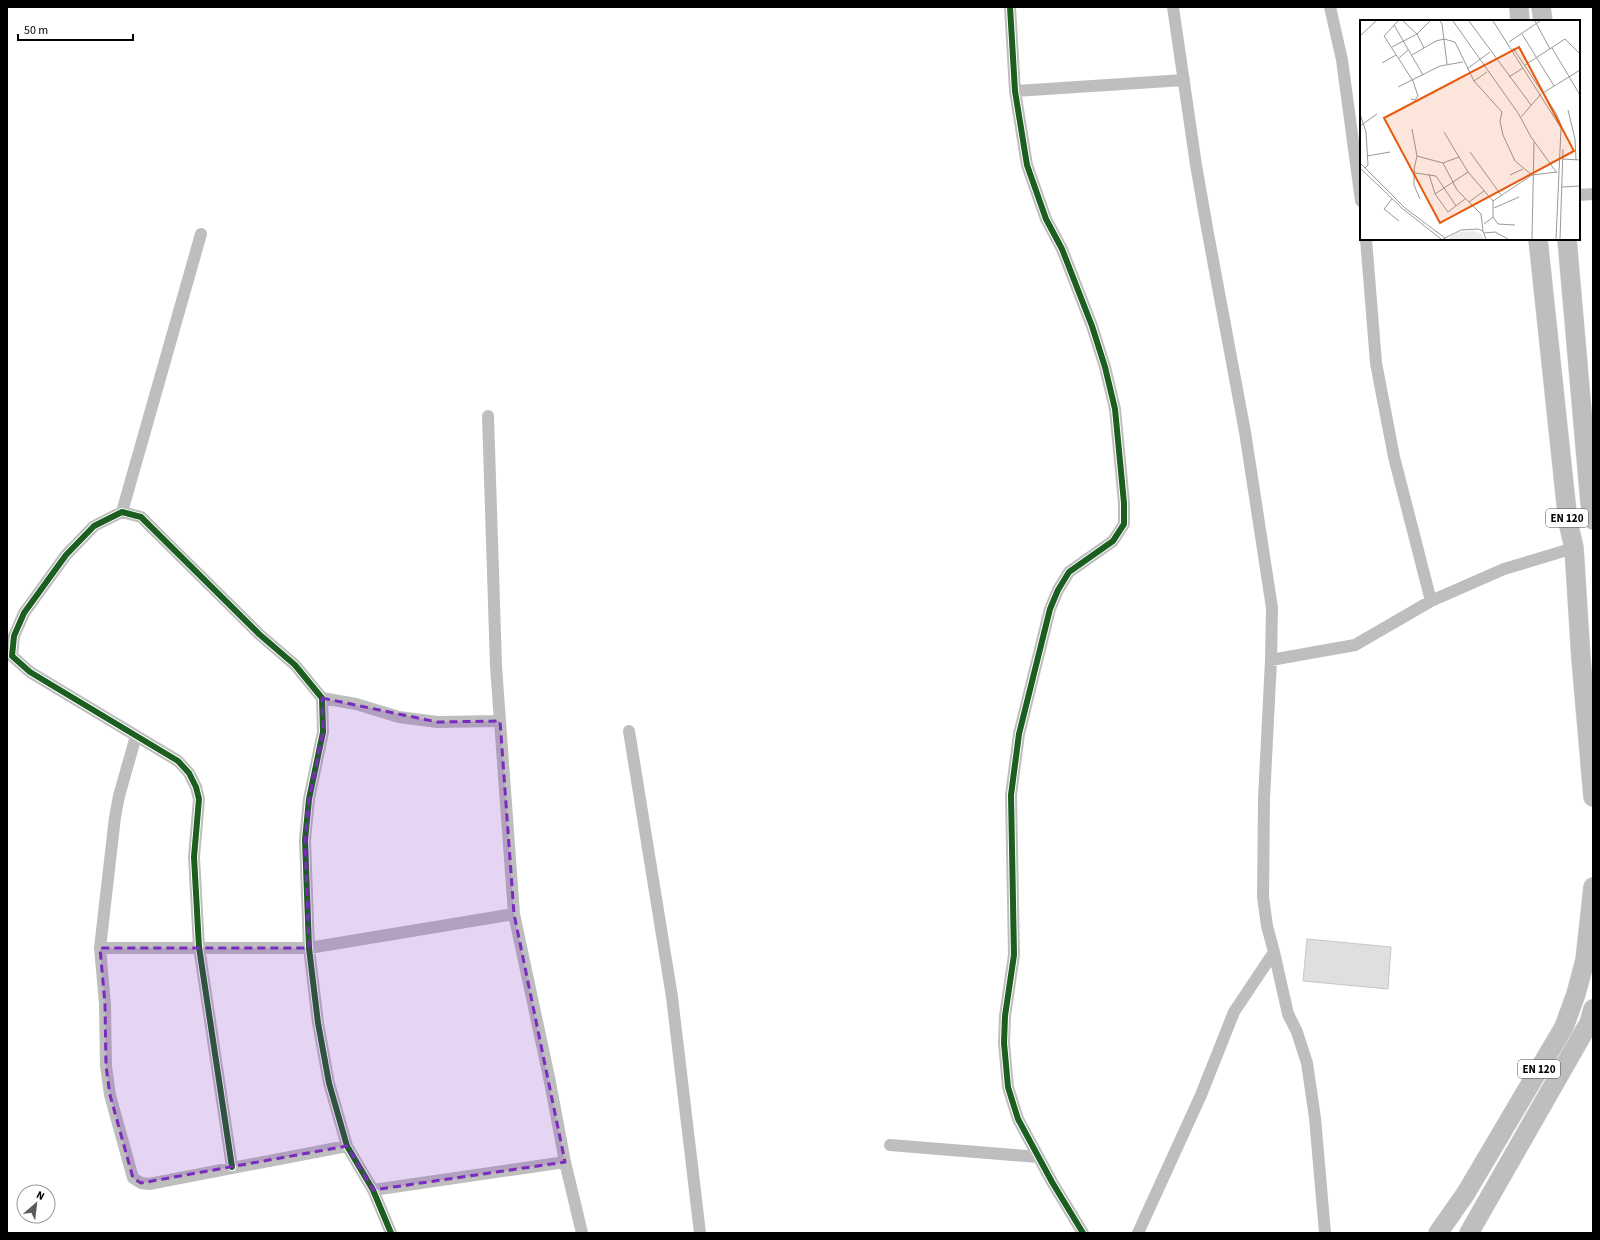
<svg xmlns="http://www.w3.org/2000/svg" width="1600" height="1240" font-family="'Source Sans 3',sans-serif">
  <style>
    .building { fill: #dfdfdf; stroke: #c7c7c7 }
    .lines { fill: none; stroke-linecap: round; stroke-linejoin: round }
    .primary-casing { stroke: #dbdbdb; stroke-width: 20 }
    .minor { stroke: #bebebe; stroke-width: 12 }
    .primary { stroke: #bebebe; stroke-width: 19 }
    .cycleway-casing { stroke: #fff; stroke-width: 8 }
    .cycleway { stroke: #1b5e20; stroke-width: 6 }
    .marked { fill: #7b2cbf; fill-opacity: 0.2; stroke: #7b2cbf; stroke-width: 3; stroke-dasharray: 8 5; stroke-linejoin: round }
    .labels { text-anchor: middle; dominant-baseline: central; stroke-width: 3; stroke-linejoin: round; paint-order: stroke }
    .shield { fill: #fff; stroke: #4c4c4c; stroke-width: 1 }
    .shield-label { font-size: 11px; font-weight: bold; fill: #000 }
    .inset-road { fill: none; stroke: #999; stroke-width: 1 }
    .view { fill: #e8590c; fill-opacity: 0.15; stroke: #e8590c; stroke-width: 2 }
    .inset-edge { fill: none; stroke: #000; stroke-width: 2 }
  </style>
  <rect width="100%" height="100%" fill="#fff"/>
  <path class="building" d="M1307,939L1391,947L1388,989L1303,981Z"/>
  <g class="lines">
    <g class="primary-casing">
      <path id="primary" d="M1519,7L1520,21
        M1541,7L1543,21
        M1538,239L1568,522L1574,548L1581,659L1593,797
        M1567,239L1590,503L1593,520
        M1438,1233L1466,1193L1564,1027L1576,994L1585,960L1593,887
        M1469,1233L1589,1023L1593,1009"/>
    </g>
    <path class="minor" d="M1010,7L1015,91L1027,165L1046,219L1062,249L1092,326L1105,367L1115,409L1124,503V524L1113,541L1069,572L1058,590L1050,609L1019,734L1011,795L1014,955L1005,1016L1004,1043L1008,1087L1018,1119L1052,1182L1083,1233
      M1173,7L1196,165L1209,239L1245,432L1272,608L1271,660L1264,799L1263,897L1267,926L1274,952L1288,1014L1297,1032L1307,1063L1315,1118L1325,1233
      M1330,7L1342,60L1361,201
      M1015,91L1184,80
      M1579,195L1593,194
      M1366,239L1376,363L1394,457L1431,601
      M488,416L496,666L514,914L550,1082L565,1162L582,1233
      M122,512L201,234
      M1271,660L1355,645L1431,601L1504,569L1574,548
      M322,698L356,704L399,717L437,722L500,721
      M629,731L672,997L700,1233
      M136,736L119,796L115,817L100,948L105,1004L106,1066L110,1095L133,1178L141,1183L149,1184L347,1146
      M100,948H309L514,914
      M890,1145L1038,1157
      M232,1167L199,947L194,857L199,799L196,787L189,773L178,761L30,672L12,656L14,636L24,613L66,555L94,526L122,512L141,517L259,634L295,665L322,698L323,732L309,799L305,840L309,948L318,1023L329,1083L347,1146L373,1190L391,1233
      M373,1190L565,1162
      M1138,1233L1201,1095L1234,1012L1274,952"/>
    <use href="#primary" class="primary"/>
    <g class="cycleway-casing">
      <path id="cycleway" d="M1010,7L1015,91L1027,165L1046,219L1062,249L1092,326L1105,367L1115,409L1124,503V524L1113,541L1069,572L1058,590L1050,609L1019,734L1011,795L1014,955L1005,1016L1004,1043L1008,1087L1018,1119L1052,1182L1083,1233
        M232,1167L199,947L194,857L199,799L196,787L189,773L178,761L30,672L12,656L14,636L24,613L66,555L94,526L122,512L141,517L259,634L295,665L322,698L323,732L309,799L305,840L309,948L318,1023L329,1083L347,1146L373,1190L391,1233"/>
    </g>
    <use href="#cycleway" class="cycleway"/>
  </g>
  <path class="marked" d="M322,698L437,722L500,721L514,914L565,1162L373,1190L347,1146L141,1183L133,1178L110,1095L106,1066L105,1004L100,948H309L305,840L309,799L323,732Z"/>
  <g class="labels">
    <g class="shield">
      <rect x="1546" y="509" width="42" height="18" rx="3"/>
      <rect x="1518" y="1060" width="42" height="18" rx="3"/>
    </g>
    <g class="shield-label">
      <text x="1567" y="518">EN 120</text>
      <text x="1539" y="1069">EN 120</text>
    </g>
  </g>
  <g transform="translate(1360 20)">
    <rect width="220" height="220" fill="#fff"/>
    <path d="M114,211L122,214L124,219H89L91,216L99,212Z" fill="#ececec"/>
    <path class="inset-road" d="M38,1L24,16L53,61L58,76L55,80L51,79M43,1L57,14L64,28M80,1L82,4L87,44M93,1L158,93L171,117L197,153M109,1L171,85M133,1L201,108L196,219M175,1L190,29M34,5L63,55M162,14L194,66M0,16L16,1M149,22L180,1M32,27L57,14L70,1M153,28L196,93L203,110M192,28L220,75M52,35L76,21L84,19L95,22L114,61L142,92L140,101L143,115L155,141L172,155M39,38L48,30M22,43L36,35M165,45L205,19L220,34M107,49L130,32M149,57L163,48M114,61L127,52M38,67L80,46L103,42M183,73L220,50M208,90L215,119L216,140M0,94L6,112L8,145L5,148M161,97L181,74M0,106L17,94M52,109L57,136M84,112L108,152L133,181V197L124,204M110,132L141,175M7,136L30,132M203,139L220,140M0,143L45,188L85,218M83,143L97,170L121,194L123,211M0,148L43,189L81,219M54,152V165L60,179M69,154L75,174L88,192L105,179M150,155L163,149M202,167L220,166M75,174L108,152M32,179L24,189L39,201M133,181L172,155L197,152M109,182L124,171M96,186L76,156L55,153L54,149L57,136L83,143L99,137M134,188L159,177M133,197L138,204L155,205M124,213L135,212L148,219M83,219L101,210L118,209L123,211L126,219M172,219L174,122M200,219L203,129"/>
    <path class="view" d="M159,27L214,131L80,203L24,98Z"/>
    <rect width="220" height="220" class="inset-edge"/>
  </g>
  <rect width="1600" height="1240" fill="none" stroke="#000000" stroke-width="16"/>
  <g transform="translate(36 1204) rotate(28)"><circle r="19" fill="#ffffff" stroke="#999999"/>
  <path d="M0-3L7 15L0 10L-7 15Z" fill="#595959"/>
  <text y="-6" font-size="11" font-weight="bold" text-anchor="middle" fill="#000000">N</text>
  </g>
  <path d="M18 34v6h115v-6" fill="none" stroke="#000000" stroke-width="2"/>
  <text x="24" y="34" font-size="12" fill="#000000" stroke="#ffffff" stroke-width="3" paint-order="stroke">50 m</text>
</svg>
